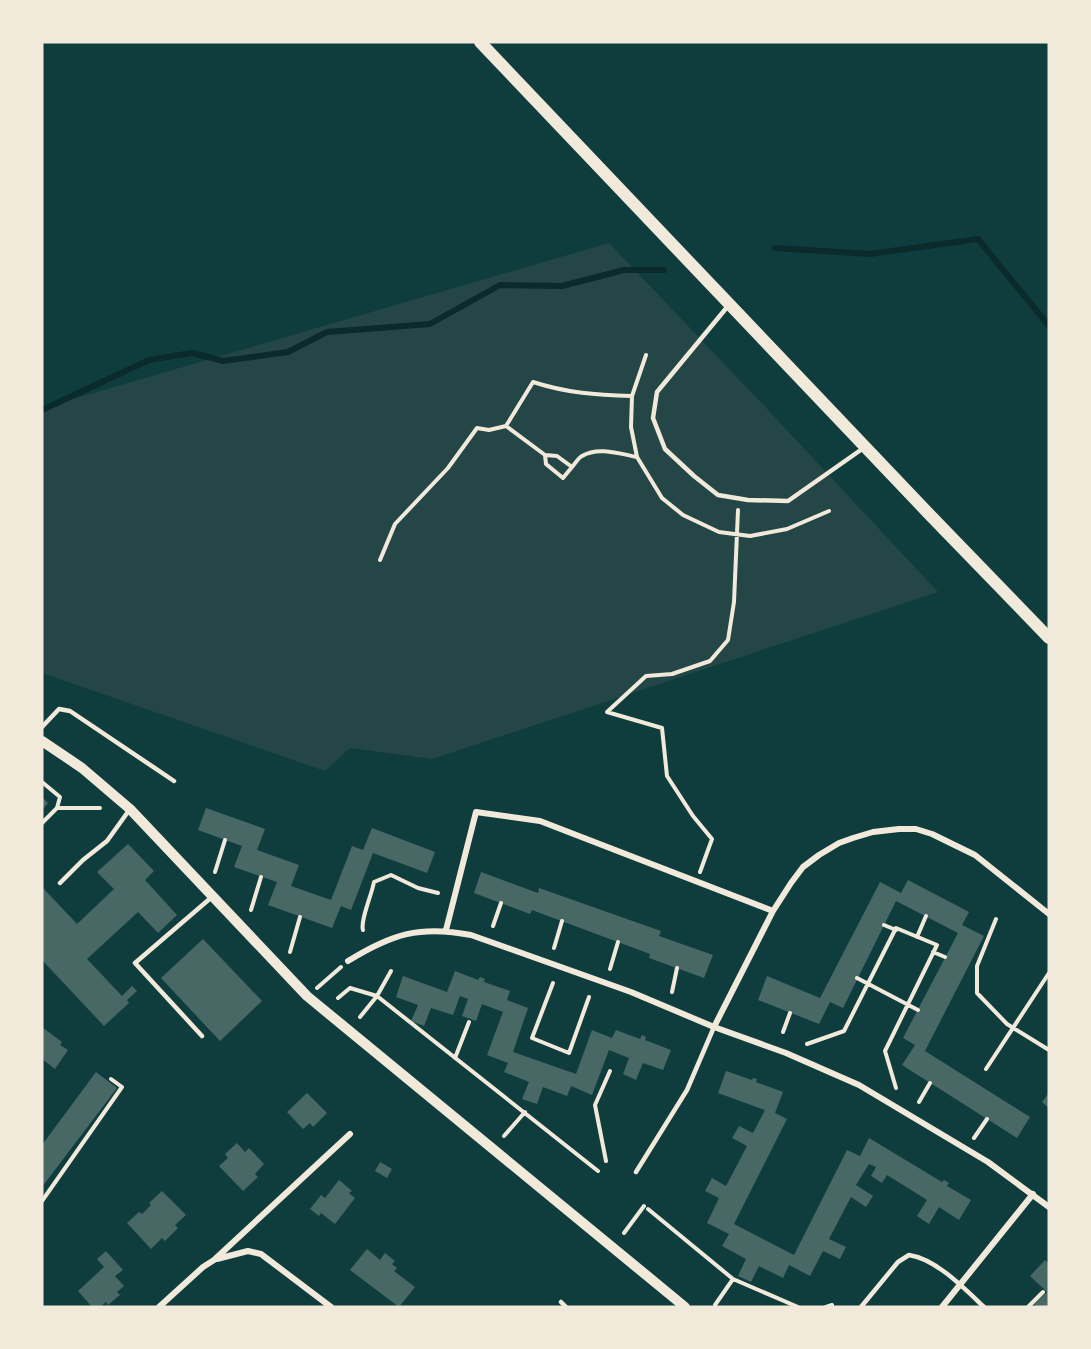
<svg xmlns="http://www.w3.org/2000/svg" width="1091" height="1349" font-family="Lora,serif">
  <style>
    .green { fill: #244646 }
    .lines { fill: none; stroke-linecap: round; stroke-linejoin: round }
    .stream { stroke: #0a2a2b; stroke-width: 6 }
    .building { fill: #486865 }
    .path { stroke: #f1e9da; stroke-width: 4 }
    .service { stroke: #f1e9da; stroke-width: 4.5 }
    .minor { stroke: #f1e9da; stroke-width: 6 }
    .tertiary { stroke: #f1e9da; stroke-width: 10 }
    .secondary { stroke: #f1e9da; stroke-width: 12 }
  </style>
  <rect width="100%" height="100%" fill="#0f3d3e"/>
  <path class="green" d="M609,243L770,412L938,592L432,759L350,748L325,771L48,675L42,672V408Z"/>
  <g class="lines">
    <path class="stream" d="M775,248L870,254L978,239L1049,326
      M42,410L149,360L192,353L223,361L288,352L327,332L430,324L500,285L562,286L624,270H664"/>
  </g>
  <path class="building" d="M42,797L48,803L42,810Z
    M206,808L265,829L257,850L299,865L291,886L331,900L352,846L363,850L372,828L435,852L427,873L373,853L351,910L341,906L332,928L268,905L277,882L234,867L242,846L198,830Z
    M128,844L154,871L145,880L177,915L158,933L138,912L87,959L122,996L132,986L137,991L127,1000L129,1003L104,1026L42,960V887L77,924L114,889L97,872Z
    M481,872L538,893L539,888L661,931L659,936L713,955L704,978L649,958L650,954L532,910L530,914L474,893Z
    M908,880L969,912L962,925L984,936L925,1051L1030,1117L1017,1138L902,1065L915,1045L903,1038L958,933L896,901L843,1008L830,1002L819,1024L758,1000L767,976L820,998L880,882L901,893Z
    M203,939L262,1001L220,1041L161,978Z
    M455,971L478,980L480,977L485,979L484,982L510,991L507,1000L528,1008L513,1052L576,1074L592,1030L612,1038L616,1030L640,1039L642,1035L646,1037L645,1040L671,1050L663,1070L643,1063L636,1080L623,1074L629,1058L609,1050L592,1095L571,1086L567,1096L543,1087L537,1104L522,1099L529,1082L504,1072L508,1063L487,1055L503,1012L482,1004L476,1021L462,1016L468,999L460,996L453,1015L431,1008L424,1026L411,1021L418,1005L396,997L403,976L447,992Z
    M42,1027L62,1042L60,1045L68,1050L55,1069L42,1059Z
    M726,1071L752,1080L753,1078L757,1079L756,1082L783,1092L775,1113L787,1119L734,1224L794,1255L847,1150L860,1156L869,1138L942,1182L944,1180L949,1183L947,1186L971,1200L959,1220L939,1207L929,1224L917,1216L927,1200L887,1175L882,1183L871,1176L876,1167L869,1164L856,1185L873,1196L866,1207L851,1197L829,1239L846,1247L840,1259L823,1251L810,1276L789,1265L783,1278L759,1266L751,1282L738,1276L746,1259L722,1246L729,1234L707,1223L719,1198L705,1191L712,1178L726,1186L747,1146L732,1138L739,1126L753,1133L765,1110L718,1093Z
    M96,1072L117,1088L42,1187V1145Z
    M307,1093L327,1113L313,1127L310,1123L303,1129L287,1112Z
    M1049,1093V1108L1042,1102Z
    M237,1143L245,1152L249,1148L264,1164L255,1174L258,1177L243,1191L219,1166L228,1158L225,1154Z
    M380,1162L392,1169L387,1178L375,1171Z
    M339,1180L352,1191L349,1193L355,1198L335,1224L321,1213L319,1216L310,1209L321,1195L325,1198Z
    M162,1191L186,1215L175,1225L178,1228L165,1241L162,1238L151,1249L127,1223L139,1212L142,1214L151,1205L149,1203Z
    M367,1249L380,1260L385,1253L395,1261L392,1264L397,1268L394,1271L415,1287L399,1307L350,1270Z
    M106,1251L123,1270L115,1276L124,1286L117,1292L120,1295L108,1305L106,1302L100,1307H92L78,1291L104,1267L97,1259Z
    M1045,1260L1049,1264V1307H1037L1034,1304L1047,1292L1030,1276Z"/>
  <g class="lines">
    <path class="path" d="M646,355L632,396L631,427L637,457L662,498L683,515L719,532L750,536L787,529L829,511
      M506,426L545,455L557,456L572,467C575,464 578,458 582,456C598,446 621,454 637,457
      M545,455L546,464L563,478L572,467
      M380,560L395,524L448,468L477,428L489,430L506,426L533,382C567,393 596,395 632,396
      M42,782L60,797L57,808
      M42,823L57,808H100
      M215,872L225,840
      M700,872L712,839L693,816L667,776L662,728L607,712L646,676L672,674L710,661L728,640L734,602L738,510
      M251,910L261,877
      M996,919L977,966V993L1007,1024L1049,1050
      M884,925L896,930
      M493,926L501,903
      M363,930C360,921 372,894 374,882L391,875L418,888L438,893
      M917,937L926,916
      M554,948L562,921
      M290,952L300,917
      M933,952L945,957
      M610,969L618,942
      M857,978L918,1010
      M553,983L532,1038L569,1053L589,997
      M317,988L341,967
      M672,992L677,968
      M338,998L350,988L377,996L598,1171
      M360,1017L377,996L391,971
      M783,1032L790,1013
      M807,1044L844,1031L896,928L937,945L885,1051L896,1088
      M455,1058L469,1022
      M986,1069L1049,973
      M919,1102L930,1083
      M504,1136L525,1112
      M974,1138L987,1119
      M606,1161L595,1105L610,1071
      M42,1201L122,1087L111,1079
      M648,1209L733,1279L798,1307
      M624,1233L644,1206
      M715,1305L733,1279
      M826,1307L832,1305
      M1028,1307L1043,1292"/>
    <path class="service" d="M728,306L657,392L653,418L665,449L694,476L718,495L748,500L788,501L865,447
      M42,727L59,709L70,711L174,781
      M60,883L83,860L107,841L130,809
      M202,1036L135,963L213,896
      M636,1172L687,1090L714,1027
      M561,1302L566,1307
      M861,1307L898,1262L909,1255C936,1259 964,1288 984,1307"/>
    <path class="minor" d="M446,930L476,812L540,821L773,911L791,883L803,867L819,855L839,843L853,838L873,832L899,829H916L932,834L975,855L1049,914
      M348,961C392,934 420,925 471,935L631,992L714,1027L786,1053L859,1085L988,1162L1049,1207
      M714,1027L773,911
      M217,1259L248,1251L261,1254L331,1307
      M159,1307L203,1267L214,1260L350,1134
      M942,1307L1033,1194"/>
    <path class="tertiary" d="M42,741L82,768L130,809L307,996L685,1307"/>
    <path class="secondary" d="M480,42L928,513L1049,638"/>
  </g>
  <rect width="1091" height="1349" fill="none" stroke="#f1e9da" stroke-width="87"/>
</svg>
